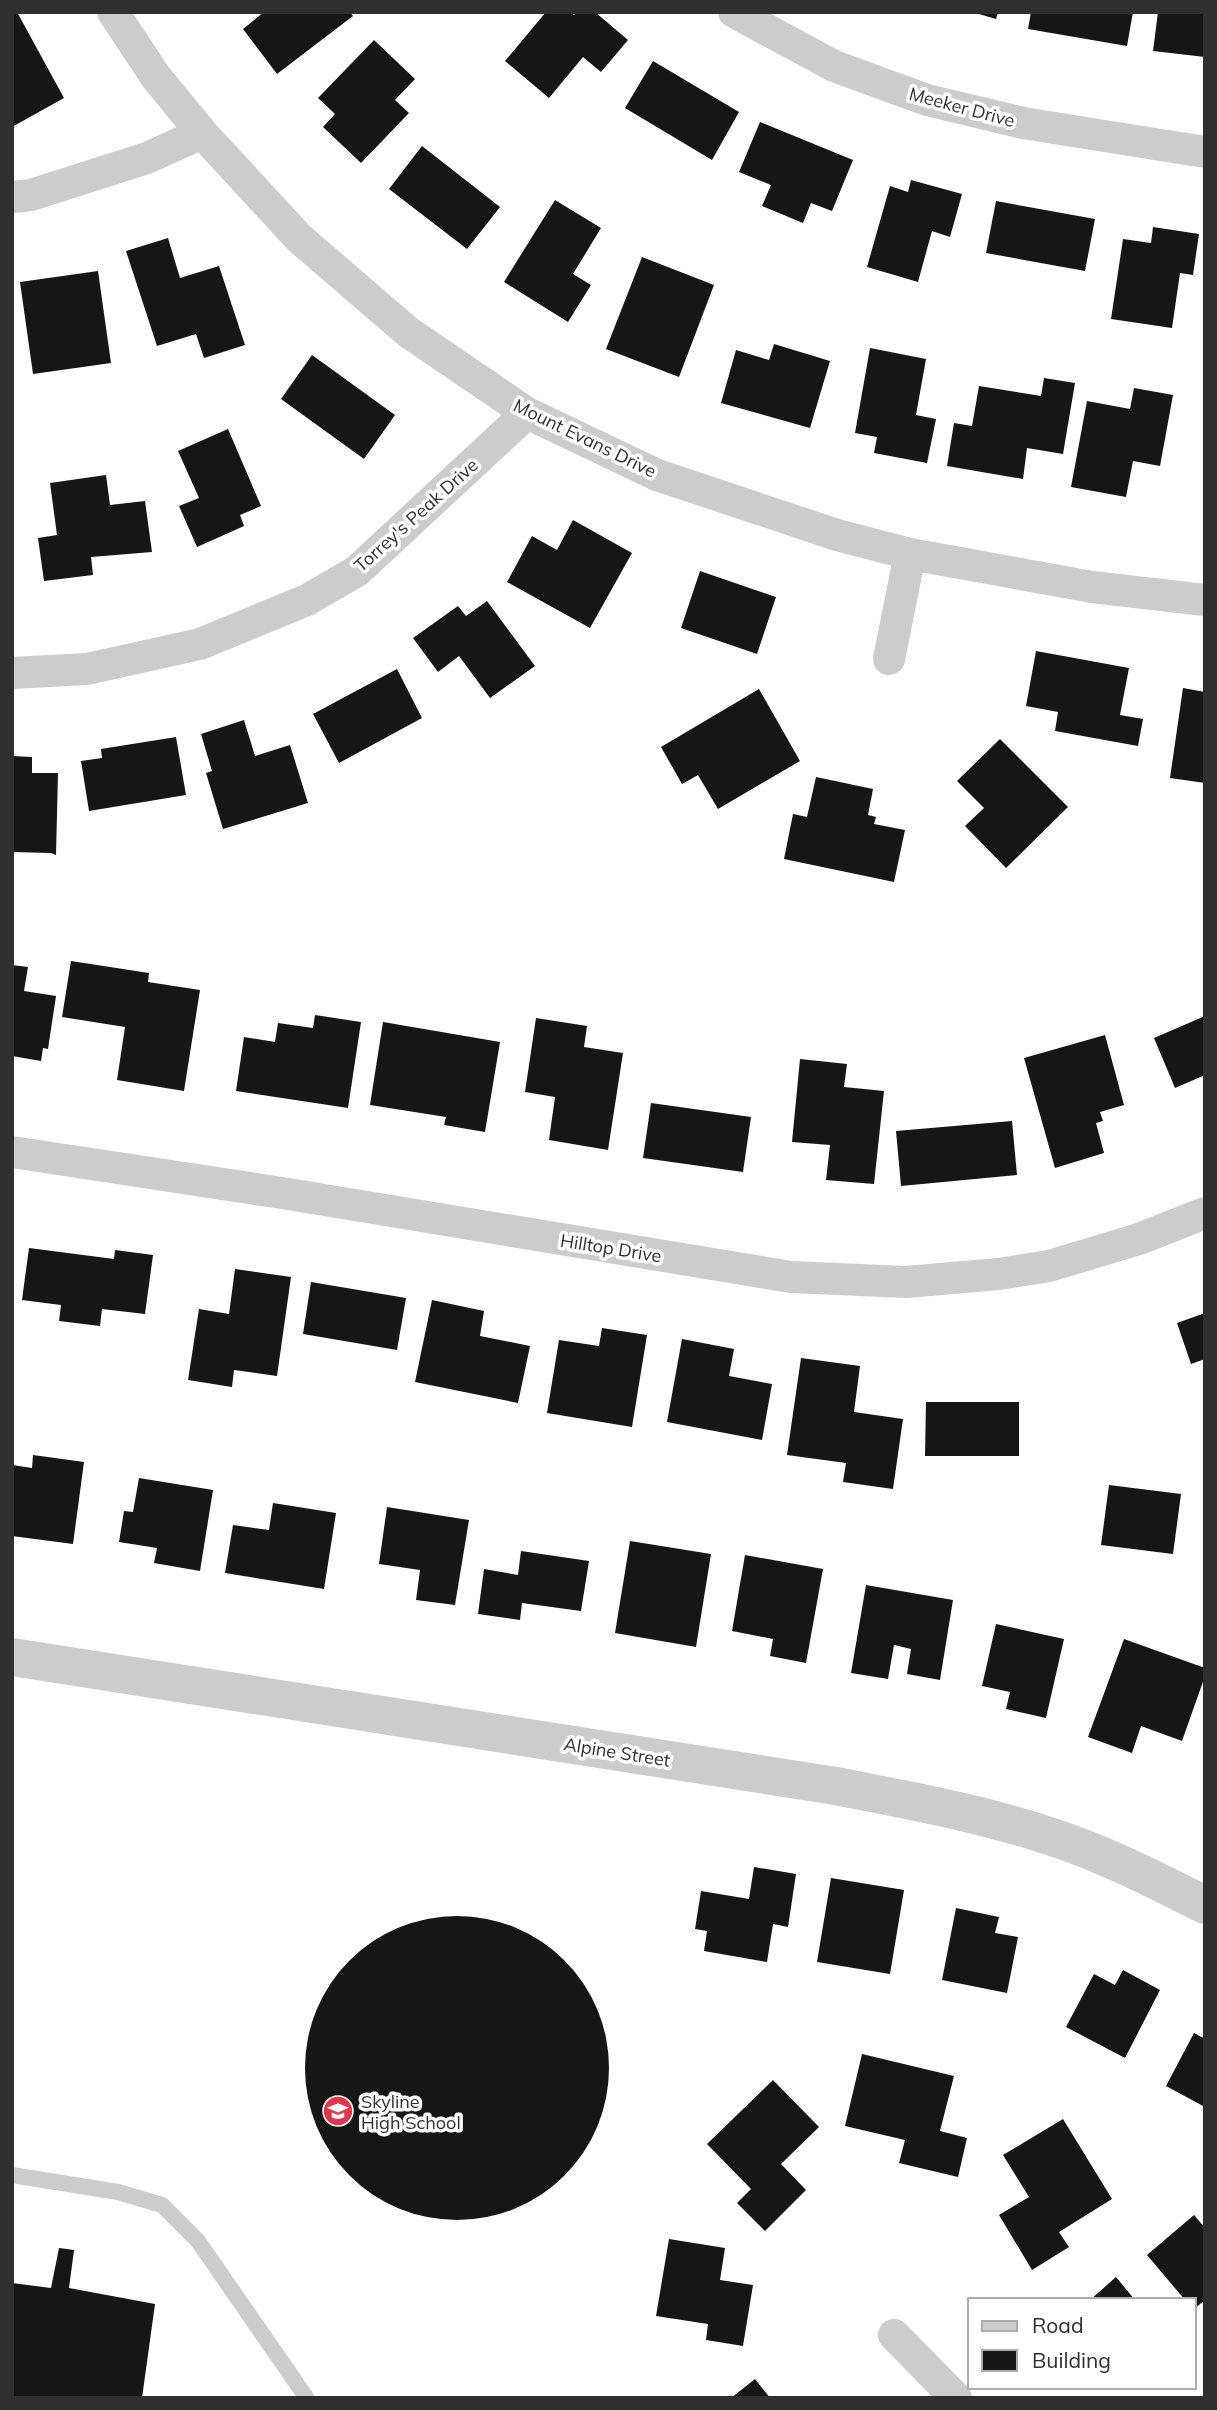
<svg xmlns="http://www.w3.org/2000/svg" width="1217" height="2410" font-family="Mulish,sans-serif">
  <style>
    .building { fill: #161616 }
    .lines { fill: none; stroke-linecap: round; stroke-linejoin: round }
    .service { stroke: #ccc; stroke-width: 16 }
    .minor { stroke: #ccc; stroke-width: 32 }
    .tertiary { stroke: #ccc; stroke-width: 38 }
    .labels { text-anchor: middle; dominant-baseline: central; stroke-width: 7; stroke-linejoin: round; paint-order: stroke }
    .street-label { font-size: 18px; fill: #2f2f2f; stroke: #fff }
    .poi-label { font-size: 18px; fill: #2f2f2f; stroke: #fff; text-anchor: start }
  </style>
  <rect width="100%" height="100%" fill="#fff"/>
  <path class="building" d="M12,12H17L64,98L12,127Z
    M264,12H350L353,16L277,74L243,29Z
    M546,12H571L574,15L576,12H595L628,40L601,72L583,57L549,98L505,61Z
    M972,12H998L996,19Z
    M1031,12H1133L1127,46L1028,29Z
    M1158,12H1205V57L1153,51Z
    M374,40L415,79L395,100L409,113L361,163L323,127L335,114L318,98Z
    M653,61L739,112L712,160L625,108Z
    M760,122L853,160L832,211L811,203L803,223L762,206L771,185L739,172Z
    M422,146L500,207L467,249L389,189Z
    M911,180L962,194L950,237L932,231L918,282L867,267L890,186L908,192Z
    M555,200L601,228L573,274L591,285L568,322L504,282Z
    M996,201L1095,219L1085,271L986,253Z
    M1153,227L1199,234L1193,275L1180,273L1172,328L1111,319L1123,239L1151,243Z
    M168,238L180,278L219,266L245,345L204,358L196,334L157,346L126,251Z
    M642,257L714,285L679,377L606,349Z
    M98,271L111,363L33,374L20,282Z
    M774,344L830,361L810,428L721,403L736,350L769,360Z
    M870,348L926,359L916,415L936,419L927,463L874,453L877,437L855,433Z
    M312,355L395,415L364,459L281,399Z
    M1044,378L1075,383L1063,454L1027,448L1023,479L947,466L954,423L972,426L979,386L1041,396Z
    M1134,388L1173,395L1160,466L1133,461L1126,497L1071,487L1087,401L1130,409Z
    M228,429L261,506L240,515L244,526L197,547L179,506L199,498L178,451Z
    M106,475L110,505L145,501L152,552L91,557L93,575L44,581L38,538L57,535L50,483Z
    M573,520L632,553L590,628L507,582L532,536L557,550Z
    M700,571L776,597L757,654L681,628Z
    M487,601L535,666L490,698L459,656L438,672L413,638L458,606L466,616Z
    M1036,651L1129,668L1120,715L1143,719L1138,746L1055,731L1058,712L1026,706Z
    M397,669L422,718L339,763L313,714Z
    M1183,688L1205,692V783L1170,778Z
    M759,689L800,761L718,809L698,775L682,784L661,747Z
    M244,720L255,756L290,745L308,803L223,829L206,773L212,771L201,734Z
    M176,737L186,795L89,811L81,761L102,758L101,749Z
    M1000,739L1068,807L1006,868L965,826L984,808L957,781Z
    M12,756L32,757V773H58L56,855L51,853L12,852Z
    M816,777L873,789L868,815L876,817L874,824L905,830L894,882L784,859L793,814L807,817Z
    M71,961L149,973L148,982L200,990L184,1091L117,1080L125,1027L62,1017Z
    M12,965L28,967L24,991L56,996L48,1049L43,1048L41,1061L12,1056Z
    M315,1015L361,1022L348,1108L236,1091L244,1037L275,1042L278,1023L313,1028Z
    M1205,1016V1075L1175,1088L1154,1038Z
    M536,1018L587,1026L584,1047L623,1053L608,1150L549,1140L555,1097L525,1092Z
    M383,1022L500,1042L485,1132L444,1125L446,1117L370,1105Z
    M1105,1035L1124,1105L1100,1112L1103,1121L1096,1123L1104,1153L1055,1168L1024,1058Z
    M800,1059L847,1064L844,1087L884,1091L874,1184L826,1180L830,1145L792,1142Z
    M651,1103L751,1117L743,1172L643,1158Z
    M1012,1121L1017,1175L901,1186L896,1131Z
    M29,1248L114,1259L115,1250L153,1255L145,1314L102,1309L100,1326L59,1321L61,1305L22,1300Z
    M235,1269L291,1277L277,1376L234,1370L232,1387L188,1380L199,1309L229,1314Z
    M311,1282L406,1298L397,1350L303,1334Z
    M432,1300L484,1311L480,1336L530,1346L518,1403L415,1382Z
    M1205,1313V1359L1191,1364L1177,1323Z
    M602,1328L647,1335L632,1427L547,1413L559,1340L599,1346Z
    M682,1339L734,1349L729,1376L772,1384L762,1440L667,1422Z
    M801,1358L860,1366L854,1412L903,1419L893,1489L843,1482L846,1463L787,1455Z
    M926,1402H1019V1456H925Z
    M33,1455L84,1462L73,1544L12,1536V1465L32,1468Z
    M139,1478L213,1490L200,1571L154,1563L157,1548L119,1542L124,1511L133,1512Z
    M1109,1485L1181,1494L1173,1554L1101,1545Z
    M273,1503L336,1513L324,1589L225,1573L233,1525L269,1530Z
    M387,1507L469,1520L455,1605L416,1600L420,1570L379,1564Z
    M630,1541L711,1554L696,1647L615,1633Z
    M521,1551L589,1561L581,1611L522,1603L520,1620L478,1614L484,1569L518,1575Z
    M745,1555L823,1569L806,1663L770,1656L773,1639L732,1631Z
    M866,1585L953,1600L940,1680L907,1674L911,1649L894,1645L888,1679L851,1673Z
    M996,1624L1064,1639L1046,1718L1006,1709L1010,1692L982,1686Z
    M1124,1639L1205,1668V1676L1182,1741L1141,1726L1132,1753L1088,1737Z
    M754,1867L796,1874L788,1927L773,1924L767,1962L704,1951L707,1931L695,1929L701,1891L749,1899Z
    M831,1878L904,1890L890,1974L817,1962Z
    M956,1908L999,1917L995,1933L1018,1937L1007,1993L942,1980Z
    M305 2068a152 152 0 1 1 304 0a152 152 0 1 1-304 0Z
    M1123,1970L1160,1990L1125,2058L1066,2027L1094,1974L1115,1985Z
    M1194,2033L1205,2039V2107L1166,2086Z
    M862,2054L954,2076L940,2131L967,2138L958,2177L899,2163L905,2140L845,2126Z
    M773,2080L819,2127L781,2164L806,2190L765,2231L737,2203L751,2189L707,2144Z
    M1063,2119L1112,2199L1059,2232L1069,2247L1032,2270L999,2215L1029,2197L1003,2155Z
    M1194,2215L1205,2228V2300L1194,2309V2300H1185L1147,2255Z
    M669,2239L725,2248L720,2280L753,2285L743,2346L706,2340L708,2324L656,2316Z
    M59,2248L74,2250L69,2288L155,2304L142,2398H12V2283L51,2288Z
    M1116,2277L1135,2300H1090Z
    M755,2379L770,2398H731Z"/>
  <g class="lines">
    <path class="service" d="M12,2175L118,2192L162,2205L198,2241L306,2397"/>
    <path class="minor" d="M113,12L156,77L202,133L299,238L408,332L527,413L657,475L837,535L910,554L1092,587L1205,600
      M734,12L834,66L927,100L1023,123L1205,152
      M12,197L31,195L147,158L202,133
      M889,659L910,554
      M12,673L87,669L200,644L307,600L357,571L527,413
      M12,1152L282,1193L791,1277L906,1282L999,1274L1049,1266L1139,1239L1205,1213
      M894,2335L956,2398"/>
    <path class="tertiary" d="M12,1657L836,1786C907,1800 980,1813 1049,1836C1103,1853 1155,1880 1205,1905"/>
  </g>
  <defs>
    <g id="school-disc" transform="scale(1.575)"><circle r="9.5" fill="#e0374c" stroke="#fff"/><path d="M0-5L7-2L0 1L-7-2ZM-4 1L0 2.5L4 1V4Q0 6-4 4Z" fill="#fff"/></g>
  </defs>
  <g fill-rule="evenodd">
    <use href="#school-disc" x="338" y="2111"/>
  </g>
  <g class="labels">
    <g class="street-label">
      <text transform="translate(962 107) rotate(15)">Meeker Drive</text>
      <text transform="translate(585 438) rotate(26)">Mount Evans Drive</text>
      <text transform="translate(416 515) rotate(-42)">Torrey's Peak Drive</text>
      <text transform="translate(611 1248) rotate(9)">Hilltop Drive</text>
      <text transform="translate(617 1752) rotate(9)">Alpine Street</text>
    </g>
    <g class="poi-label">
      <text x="361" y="2101">Skyline<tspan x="361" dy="21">High School</tspan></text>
    </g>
  </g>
  <rect width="1217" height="2410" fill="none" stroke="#2f2f2f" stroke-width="28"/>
  <rect x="968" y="2298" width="228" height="91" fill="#ffffff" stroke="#acacac" stroke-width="2"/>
  <rect x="982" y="2321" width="35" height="10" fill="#cccccc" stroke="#acacac" stroke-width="2"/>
  <text x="1032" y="2333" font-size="21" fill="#2f2f2f">Road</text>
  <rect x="982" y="2350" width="35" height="21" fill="#161616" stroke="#acacac" stroke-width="2"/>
  <text x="1032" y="2368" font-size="21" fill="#2f2f2f">Building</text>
</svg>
